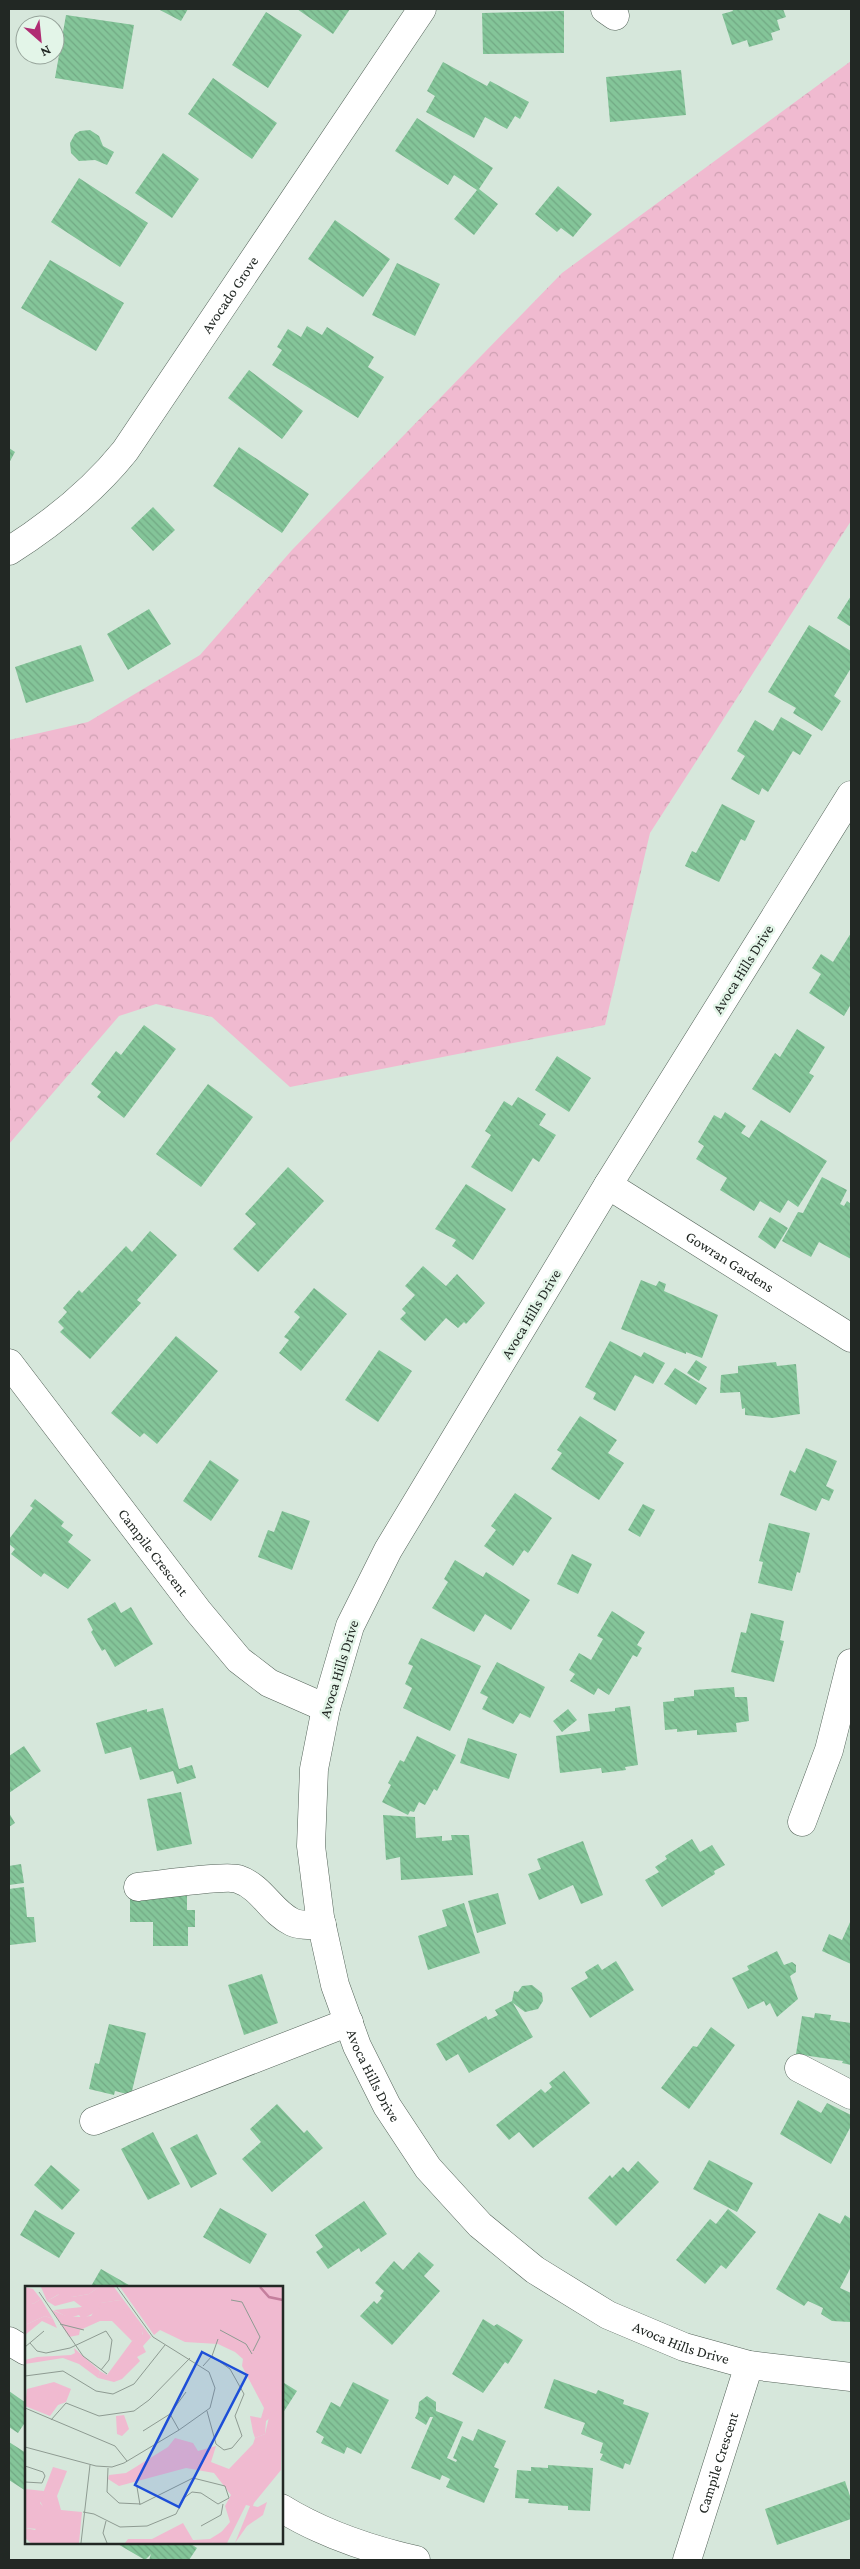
<svg xmlns="http://www.w3.org/2000/svg" width="860" height="2569" font-family="'Crimson Pro',serif">
  <style>
    .forest { fill: url(#forest-crowns) }
    .building { fill: url(#building-back-hatch) }
    .lines { fill: none; stroke-linecap: round; stroke-linejoin: round }
    .minor-casing { stroke: #546359; stroke-width: 29 }
    .minor { stroke: #fff; stroke-width: 28 }
    .labels { text-anchor: middle; dominant-baseline: central; stroke-width: 5; stroke-linejoin: round; paint-order: stroke }
    .street-label { font-size: 15px; fill: #222824; stroke: #e3f5e8 }
    .inset-river { fill: none; stroke: #c47f9d; stroke-width: 2.5 }
    .inset-road { fill: none; stroke: #8e9b92; stroke-width: 1 }
    .view { fill: #1d4ed8; fill-opacity: 0.15; stroke: #1d4ed8; stroke-width: 2.5 }
    .inset-edge { fill: none; stroke: #222824; stroke-width: 2.5 }
  </style>
  <defs>
    <pattern id="forest-crowns" width="20" height="18" patternUnits="userSpaceOnUse" patternTransform="scale(1.25)"><rect width="20" height="18" fill="#f0bad0"/><path d="M2 6a3 3 0 1 1 6 0M12 15a3 3 0 1 1 6 0" fill="none" stroke="#cea0b2"/></pattern>
    <pattern id="building-back-hatch" width="6" height="6" patternUnits="userSpaceOnUse" patternTransform="scale(1.25)"><rect width="6" height="6" fill="#84c599"/><path d="M-1 5l2 2M0 0l6 6M5-1l2 2" fill="none" stroke="#72a984"/></pattern>
  </defs>
  <rect width="100%" height="100%" fill="#d6e7db"/>
  <path class="forest" d="M851,61V521L650,833L605,1025L290,1087L212,1017L156,1004L119,1016L9,1144V740L88,722L200,655L292,550L562,273Z"/>
  <path class="building" d="M158,9H188L181,21Z
    M297,9H350L333,34Z
    M732,9H783L786,17L777,20L780,30L771,33L773,40L749,47L747,40L732,45L722,14L733,11Z
    M564,11V53L483,54L482,13Z
    M266,12L302,35L268,88L232,65Z
    M66,15L134,25L123,89L55,78Z
    M443,62L487,86L490,81L529,102L520,119L515,116L507,129L485,117L474,138L426,112L435,96L427,91Z
    M681,70L686,115L610,122L606,77Z
    M213,78L277,123L252,159L188,114Z
    M417,118L493,168L479,189L498,204L474,235L454,219L477,190L454,175L448,185L395,151Z
    M90,130L99,136L103,146L114,152L107,165L95,160L79,161L71,153L70,143L75,134L80,131Z
    M163,153L199,179L172,218L135,193Z
    M79,178L148,223L120,267L51,222Z
    M558,186L592,214L573,237L561,228L557,232L535,214Z
    M335,220L390,259L363,297L308,259Z
    M50,260L124,303L96,351L21,308Z
    M397,263L440,284L415,336L372,315Z
    M307,326L322,335L327,327L374,357L368,367L384,377L358,418L272,365L282,350L277,347L288,329L301,337Z
    M249,370L303,411L282,439L228,398Z
    M239,447L309,494L282,533L213,486Z
    M9,448L15,452L9,463Z
    M153,507L175,530L153,551L131,528Z
    M851,596V627L837,618Z
    M149,609L171,644L128,670L107,634Z
    M809,625L851,651V668L834,696L841,701L822,731L793,713L796,708L768,692Z
    M81,645L94,681L26,703L15,667Z
    M781,717L812,735L800,755L793,751L768,792L762,788L759,795L731,779L745,756L737,751L755,720L773,731Z
    M722,804L755,821L745,841L741,839L719,882L685,866L692,851L696,853Z
    M851,933V1004L844,1016L809,993L821,974L812,968L821,954L833,962Z
    M144,1025L176,1049L124,1118L97,1097L101,1092L91,1084L116,1051L121,1055Z
    M797,1029L825,1047L809,1073L814,1076L790,1113L752,1089L775,1053L780,1057Z
    M557,1056L591,1078L569,1112L535,1090Z
    M208,1084L253,1117L201,1187L156,1154Z
    M518,1097L546,1114L539,1125L556,1135L539,1162L533,1158L512,1192L471,1167L491,1135L485,1131L504,1101L512,1106Z
    M725,1112L746,1126L741,1133L749,1138L761,1120L827,1161L798,1207L788,1200L780,1213L760,1201L754,1211L720,1190L727,1178L696,1159L704,1146L698,1142L714,1115L721,1119Z
    M288,1167L324,1201L258,1272L233,1249L256,1224L245,1214Z
    M822,1177L847,1190L840,1204L844,1206L847,1201L851,1204V1259L819,1242L811,1257L782,1241L798,1212L803,1213Z
    M466,1184L506,1209L473,1260L452,1246L456,1240L435,1229Z
    M770,1217L788,1228L775,1249L758,1237Z
    M150,1231L177,1255L137,1300L141,1303L90,1359L60,1332L64,1328L58,1322L67,1312L63,1308L79,1290L82,1293L126,1246L132,1252Z
    M423,1266L446,1286L457,1274L485,1303L466,1324L464,1322L458,1328L446,1318L425,1341L400,1319L406,1313L402,1309L415,1295L405,1286Z
    M641,1280L656,1286L659,1281L666,1284L664,1291L718,1315L702,1358L686,1352V1354L621,1329Z
    M314,1288L347,1314L301,1371L279,1353L289,1340L284,1337L300,1317L294,1312Z
    M176,1336L218,1371L157,1444L144,1433L140,1437L111,1413Z
    M610,1341L641,1357L644,1352L665,1363L653,1384L635,1375L615,1411L593,1399L596,1393L585,1387Z
    M379,1350L412,1371L378,1422L345,1400Z
    M696,1360L707,1367L699,1381L687,1373Z
    M776,1362L777,1366L796,1364L800,1414L772,1418L745,1415V1408L742,1409L740,1392L720,1393L721,1375L738,1373V1366Z
    M675,1368L707,1388L696,1405L664,1384Z
    M580,1416L617,1440L608,1453L624,1463L599,1500L551,1469L562,1453L557,1450Z
    M806,1448L837,1461L826,1486L834,1490L829,1501L822,1498L816,1511L780,1495L790,1470L795,1473Z
    M210,1460L239,1480L211,1521L183,1501Z
    M515,1493L552,1518L528,1553L524,1550L513,1566L484,1546L496,1530L491,1526Z
    M35,1499L64,1522L61,1526L73,1535L68,1542L91,1560L68,1589L44,1573L41,1577L11,1554L15,1549L9,1544V1539L33,1508L30,1506Z
    M643,1504L655,1510L640,1537L628,1530Z
    M282,1511L310,1521L292,1570L258,1557L268,1530L274,1532Z
    M769,1523L810,1533L800,1573L797,1572L792,1591L758,1583L763,1562L759,1561Z
    M572,1554L592,1564L578,1594L557,1584Z
    M455,1560L483,1577L486,1572L530,1600L511,1630L485,1614L474,1632L432,1608L448,1582L444,1579Z
    M115,1602L121,1613L131,1607L153,1644L115,1667L105,1649L102,1651L91,1632L93,1630L87,1619Z
    M612,1611L645,1632L637,1645L642,1648L637,1657L633,1655L609,1695L598,1688L594,1695L570,1681L575,1674L569,1670L579,1653L591,1660L603,1639L597,1636Z
    M751,1613L784,1621L780,1640L784,1641L774,1682L731,1672L741,1632L746,1633Z
    M421,1638L481,1666L450,1731L403,1708L412,1688L405,1684L413,1666L408,1664Z
    M497,1662L545,1687L530,1718L520,1713L513,1724L482,1709L488,1697L480,1693Z
    M734,1687L735,1697H747L749,1721L736,1723L737,1732L697,1735V1730L677,1732V1729L665,1730L663,1702L674,1701V1698L694,1696V1690Z
    M630,1706L638,1765L625,1767L626,1770L602,1773L601,1768L560,1773L556,1736L590,1731L588,1714L615,1711V1708Z
    M163,1708L179,1769L192,1765L196,1778L177,1784L173,1771L140,1780L131,1747L105,1754L96,1723L147,1709V1712Z
    M568,1709L577,1720L562,1732L553,1721Z
    M417,1736L456,1755L437,1791L434,1789L425,1805L419,1802L414,1812L410,1811L408,1815L382,1802L391,1785L388,1783L400,1760L404,1762Z
    M468,1738L517,1754L509,1779L460,1763Z
    M24,1746L41,1771L9,1793V1756Z
    M181,1792L192,1844L157,1851L147,1799Z
    M9,1813L15,1823L9,1827Z
    M383,1815L415,1817L416,1838L442,1836V1841L452,1840L451,1835H469L473,1875L401,1880L400,1857L386,1860Z
    M692,1839L700,1852L712,1845L725,1865L714,1871L715,1874L662,1907L645,1880L659,1872L655,1867L667,1859L665,1856Z
    M583,1841L603,1895L581,1904L573,1885L539,1900L528,1874L541,1869L537,1859Z
    M21,1864L24,1883L9,1885V1866Z
    M24,1887L27,1917H34L36,1942L10,1945L9,1889Z
    M498,1893L506,1924L477,1933L468,1901Z
    M130,1894L187,1895V1910H195V1927H188V1946H153V1922H130Z
    M464,1903L480,1953L428,1970L418,1936L447,1926L442,1910Z
    M851,1920V1964L822,1951L829,1934L842,1940Z
    M777,1951L784,1965L792,1962L796,1965V1972L790,1976L798,1999L777,2017L770,2003L766,2006L764,2001L748,2009L732,1978L749,1970L747,1966Z
    M616,1961L634,1990L590,2018L571,1988L588,1978L585,1972L598,1964L602,1970Z
    M262,1974L278,2023L244,2035L228,1985Z
    M532,1985L542,1993L543,2001L538,2009L525,2012L513,2003L533,2037L469,2073L458,2054L446,2061L436,2044L486,2016L488,2020L498,2015L495,2010L512,2001L514,1991L518,1992L522,1986Z
    M815,2013L831,2015L830,2020L851,2023V2065L842,2063L843,2061L796,2054L802,2016L814,2018Z
    M109,2024L146,2033L131,2095L115,2091L114,2095L89,2089L95,2063L99,2064Z
    M711,2027L735,2045L689,2109L661,2088L693,2046L697,2047Z
    M564,2071L590,2103L533,2148L519,2132L509,2140L496,2125L541,2089L545,2093L552,2087L549,2083Z
    M798,2100L821,2113L827,2103L851,2115V2126L831,2164L780,2134Z
    M277,2104L304,2133L307,2130L323,2148L272,2192L242,2159L261,2142L250,2129Z
    M153,2132L180,2184L148,2200L121,2149Z
    M197,2134L217,2174L191,2188L170,2148Z
    M709,2160L753,2183L737,2212L693,2189Z
    M638,2161L659,2182L616,2226L588,2198L610,2175L612,2178L623,2167L628,2172Z
    M51,2165L80,2190L62,2210L34,2185Z
    M364,2201L387,2234L361,2252L359,2248L328,2269L316,2252L323,2247L315,2235Z
    M220,2208L267,2234L250,2264L203,2237Z
    M728,2209L756,2232L726,2269L721,2265L705,2284L676,2260L710,2219L716,2224Z
    M35,2210L75,2233L59,2258L20,2235Z
    M819,2213L840,2224L845,2215L851,2219V2267L840,2288L851,2293L850,2322L832,2321L821,2314L823,2308L808,2301L804,2306L776,2289Z
    M419,2252L434,2265L424,2276L440,2291L392,2345L360,2316L374,2301L377,2304L382,2298L380,2296L384,2291L375,2283L394,2261L403,2270Z
    M101,2269L134,2288H90Z
    M483,2319L494,2326L497,2324L523,2340L508,2364L505,2362L483,2393L452,2374Z
    M554,2379L596,2394L598,2390L624,2400L623,2404L649,2413L630,2465L625,2463L623,2469L600,2460L603,2454L600,2453L603,2443L581,2434L585,2423L544,2408Z
    M281,2381L297,2391L281,2416Z
    M353,2382L389,2400L361,2454L347,2447L344,2454L321,2443L324,2437L316,2432L331,2402L340,2407Z
    M9,2391L26,2403V2421L18,2433L9,2427Z
    M427,2396L436,2402V2411L463,2422L447,2458L456,2462L457,2460L453,2458L462,2436L473,2441L478,2429L506,2441L494,2467L499,2469L484,2503L446,2487L450,2479L442,2475L440,2480L411,2468L433,2417H430L426,2425L415,2418L418,2412L419,2402Z
    M9,2442L26,2453V2491L9,2480Z
    M548,2465L593,2468L590,2511L568,2510V2506L528,2503L529,2499L515,2498L517,2470L531,2471V2467L548,2468Z
    M845,2481L851,2499V2519L777,2545L765,2509Z
    M116,2543H192L191,2544L197,2548L189,2560H149L151,2554L145,2560Z"/>
  <g class="lines">
    <g class="minor-casing">
      <g id="minor">
        <path d="M605,9L615,16"/>
        <path id="s1" d="M9,551C53,523 92,492 125,451L422,9"/>
        <path id="s2" d="M851,795L608,1185L388,1550L350,1626L326,1708L314,1769L311,1846L320,1917L335,1985L357,2046L387,2106L428,2168L480,2225L535,2270L608,2315L684,2347L749,2365L851,2377"/>
        <path id="s3" d="M608,1185L851,1338"/>
        <path id="s4" d="M9,1363L198,1611L239,1660L269,1683L326,1708"/>
        <path d="M802,1822L829,1750L851,1663"/>
        <path d="M138,1887C155,1885 227,1875 238,1879C262,1887 271,1912 292,1922C300,1926 313,1925 322,1925"/>
        <path d="M799,2068L851,2095"/>
        <path d="M94,2121L349,2022"/>
        <path d="M9,2341L26,2351"/>
        <path d="M281,2508C323,2534 368,2549 416,2560"/>
        <path id="s5" d="M687,2560L749,2365"/>
      </g>
    </g>
    <use href="#minor" class="minor"/>
  </g>
  <g class="labels">
    <g class="street-label">
      <text stroke="none"><textPath href="#s1" startOffset="342">Avocado Grove</textPath></text>
      <text transform="translate(743 969) rotate(-58)">Avoca Hills Drive</text>
      <text stroke="none"><textPath href="#s3" startOffset="144">Gowran Gardens</textPath></text>
      <text transform="translate(531 1314) rotate(-59)">Avoca Hills Drive</text>
      <text stroke="none"><textPath href="#s4" startOffset="238">Campile Crescent</textPath></text>
      <text transform="translate(339 1669) rotate(-73)">Avoca Hills Drive</text>
      <text stroke="none"><textPath href="#s2" startOffset="1435">Avoca Hills Drive</textPath></text>
      <text stroke="none"><textPath href="#s2" startOffset="1855">Avoca Hills Drive</textPath></text>
      <text stroke="none"><textPath href="#s5" startOffset="102">Campile Crescent</textPath></text>
    </g>
  </g>
  <g transform="translate(25 2286)">
    <rect width="258" height="258" fill="#d6e7db"/>
    <path d="M16,1H74L64,8L47,11L34,8L22,15ZM95,1H257V123L241,135L240,148L230,152L228,146L225,130L236,132L239,122L217,80L218,73L210,66L193,58L160,56L135,44L129,49ZM0,6L8,18L16,13L28,33L20,30L0,39ZM95,14L106,33L118,44L117,51L107,55L87,35H75L55,44L54,49L44,51L27,24L41,30L55,31L66,30L75,17ZM49,62L75,85L73,92L54,78L38,72L0,78V74L12,71L46,69L50,67ZM29,96L46,103L41,116L33,119L25,130L0,120L2,103ZM28,181L42,185L32,210L36,224L57,226L54,257H6L0,252V242L10,244L22,229L15,215ZM158,237L168,254L185,253L201,243L187,257H100L103,253H127Z" fill="#f0bad0"/>
    <path d="M0,1L8,3L16,13L8,18L1,10ZM74,1H89L126,51L118,60L121,66L112,71L115,75L97,93L89,96L73,92L75,85L82,89L107,55L118,48L117,43L103,33L95,14L76,17L73,21L75,24L57,33L54,29L44,32L29,24L57,21L49,15L30,20L22,15L33,9L38,2L47,11L64,8ZM20,30L28,33L32,42L17,35L0,49V39ZM257,123L256,184L229,217L228,220L233,221L242,216L238,229L222,240L210,257L225,220L221,219L202,257H187L205,236L200,220L206,209L189,187L161,182L94,200L83,193L84,189L101,187L143,161L150,152L168,157L173,165L191,160L186,176L204,183L228,158L230,152L240,148L245,127ZM99,129L104,143L97,150L92,148L91,130ZM0,203L19,205L20,208L15,217L22,225V232L13,243L0,242Z" fill="#f0bad0"/>
    <path class="inset-river" d="M235,1L244,11L258,14"/>
    <path class="inset-road" d="M14,6L58,70L82,88M206,14L217,16L235,51L228,65M35,38L59,44M195,44L221,58L227,68M5,57L12,65L21,67L45,62L81,45L87,54L84,74L76,84M0,61L19,45M178,80L187,70L193,53M0,90L38,85L71,105L88,108L109,98L140,59M0,122L90,160L102,175M182,125L191,158L199,164L207,162L217,150L210,130L219,108L205,83L187,70M26,134L41,117L74,130L109,125L124,114L165,72M154,144L145,128L161,106M118,145L145,128M0,161L71,180L87,181L99,177L154,144L185,122L190,102L184,86L128,51L92,1M0,180L18,186L20,190L17,197L0,196M112,201L115,219M58,226L69,228L95,241L122,240L151,228L159,212L167,206L176,207L193,218L204,212L200,200L168,192L116,218L94,217L82,206L83,182M81,235L78,247L82,257M176,240L196,229L198,218M56,257L65,179"/>
    <path class="view" d="M177,66L222,89L154,221L110,199Z"/>
    <rect width="258" height="258" class="inset-edge"/>
  </g>
  <rect width="860" height="2569" fill="none" stroke="#222824" stroke-width="20"/>
  <g transform="translate(40 40) rotate(153)"><circle r="24" fill="#e3f5e8" stroke="#96a39a"/>
  <path d="M0-4L9 19L0 12L-9 19Z" fill="#b02c73"/>
  <text y="-8" font-size="14" font-weight="bold" text-anchor="middle" fill="#222824">N</text>
  </g>
</svg>
